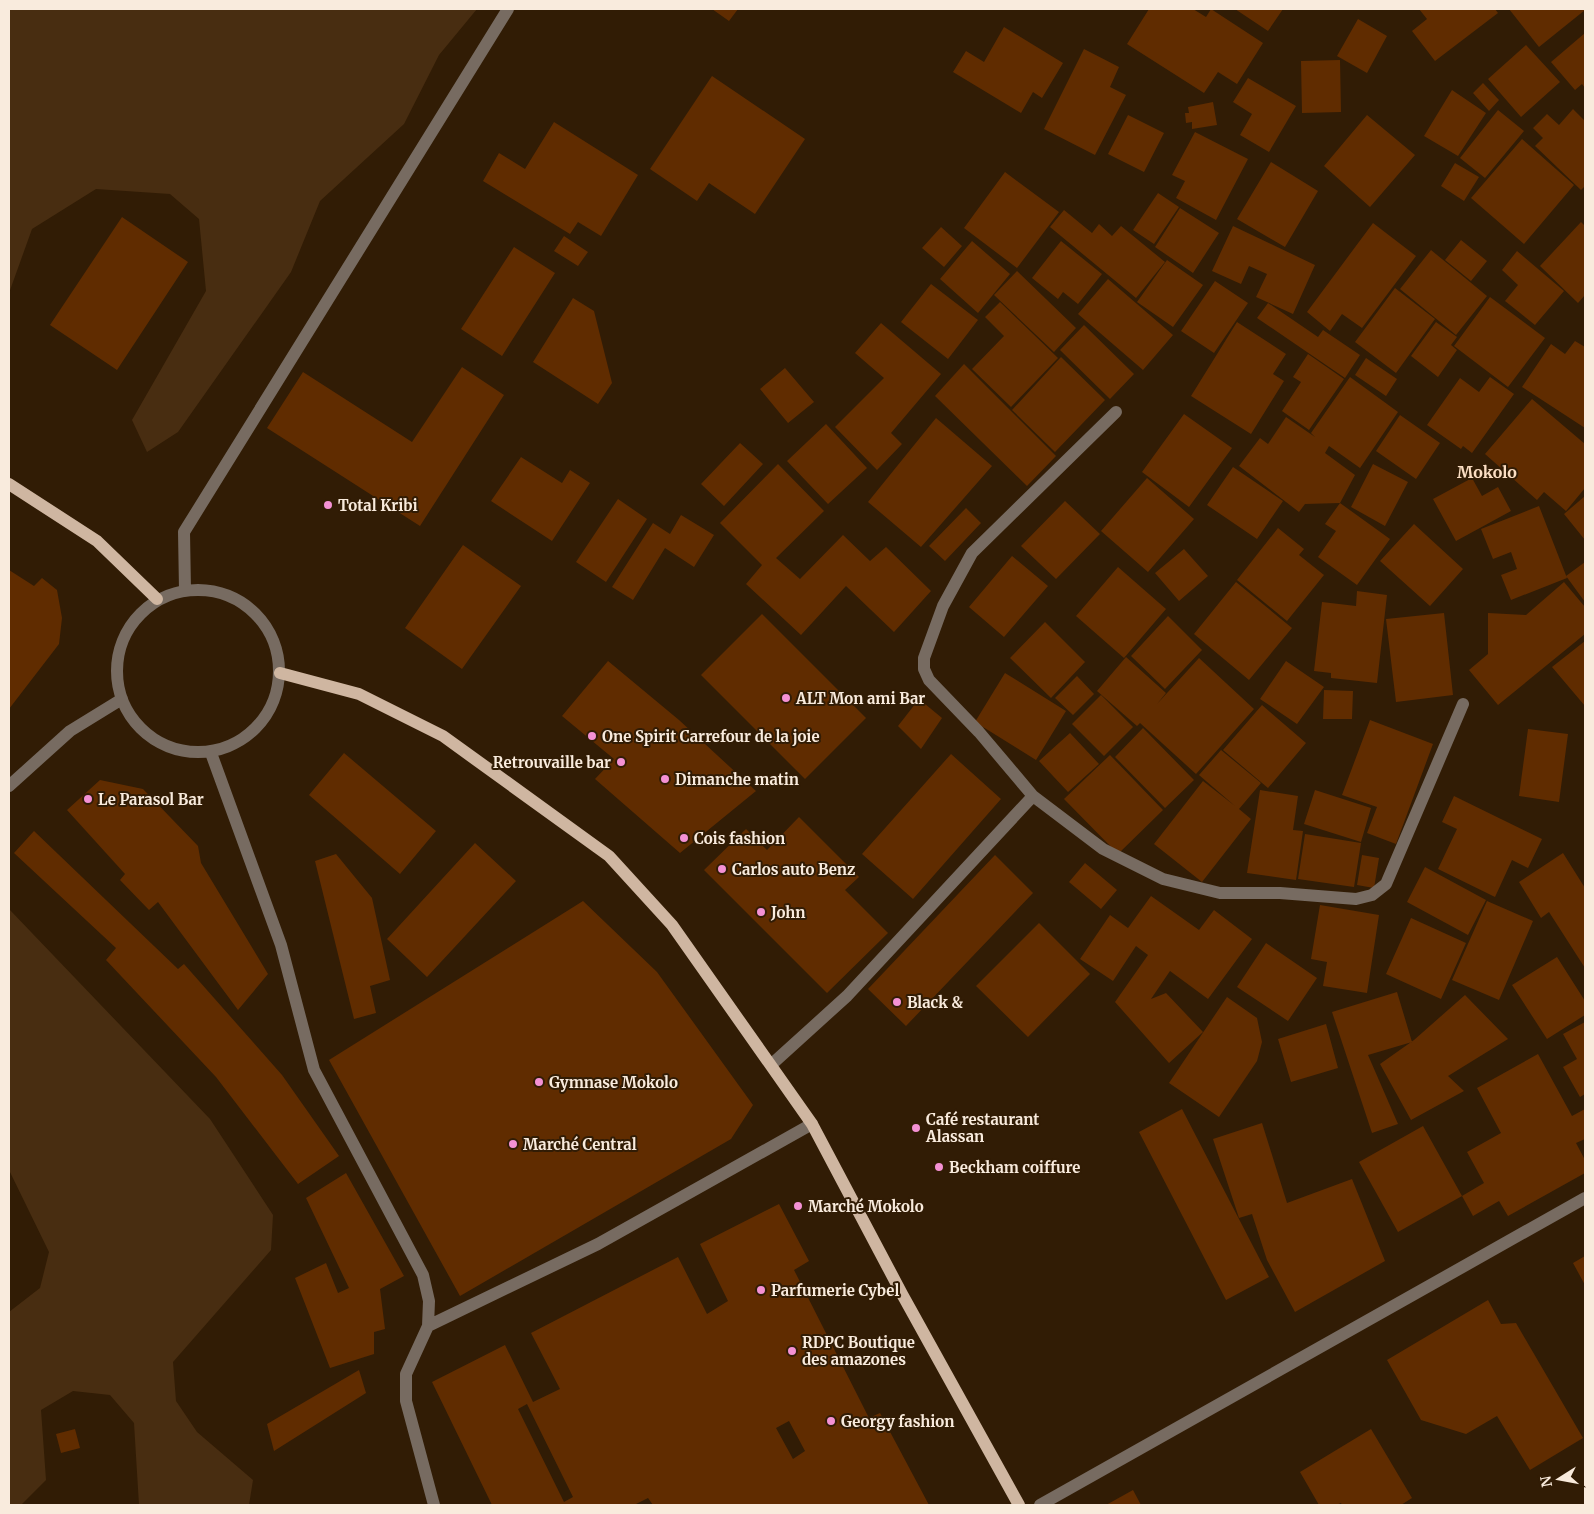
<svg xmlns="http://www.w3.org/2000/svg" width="1594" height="1514" font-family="Merriweather,serif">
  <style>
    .green { fill: #482d11 }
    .building { fill: #602c00; fill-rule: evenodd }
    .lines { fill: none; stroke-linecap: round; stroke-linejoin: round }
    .minor { stroke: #776b61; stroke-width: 12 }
    .major { stroke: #cfb6a1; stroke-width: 12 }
    .poi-dot { fill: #f491d4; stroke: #311c05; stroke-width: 2 }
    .labels { text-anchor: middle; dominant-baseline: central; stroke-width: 4; stroke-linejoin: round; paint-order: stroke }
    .poi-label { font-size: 15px; font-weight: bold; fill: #f9ebdd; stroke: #311c05; text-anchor: start }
    .neighbourhood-label { font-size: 16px; font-weight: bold; fill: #fbdec3; stroke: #311c05 }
  </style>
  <rect width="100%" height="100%" fill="#311c05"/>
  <path class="green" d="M9,9H477L439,55L404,124L320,201L291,272L178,432L147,452L132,420L206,291L199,219L170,194L96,189L32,229L9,293Z
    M9,909L210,1119L273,1215L271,1250L173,1362L176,1401L197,1432L253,1480L249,1505H139L134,1423L110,1395L73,1391L41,1410L46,1480L21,1505H9V1312L40,1288L49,1252L9,1170Z"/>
  <path class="building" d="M712,9H738L729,21Z
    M1149,9H1193L1206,17L1211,9L1263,43L1237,84L1218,72L1204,93L1127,44Z
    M1235,9H1283L1268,31Z
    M1419,9H1495L1498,13L1435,61L1412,31L1427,19Z
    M1509,9H1585V10L1539,47Z
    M1358,19L1387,36L1367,73L1337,56Z
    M1004,27L1063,63L1042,98L1033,92L1021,113L953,72L966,51L984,62Z
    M1585,33V88L1582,84L1575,90L1551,62Z
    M1526,45L1560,82L1521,117L1488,79Z
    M1084,49L1119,67L1110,87L1126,95L1095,155L1044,129Z
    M1340,60L1341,112L1302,113L1301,61Z
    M712,76L805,139L755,214L709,183L697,201L650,169Z
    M1248,78L1296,106L1269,152L1240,135L1252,114L1233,102Z
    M1483,83L1499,100L1489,111L1473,93Z
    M1452,90L1486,113L1458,156L1424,136Z
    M1213,102L1217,125L1192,129V122L1186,123L1185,113H1189L1188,107Z
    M1573,109L1585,121V186L1581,190L1535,146L1543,138L1533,128L1547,114L1559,125Z
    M1498,110L1524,131L1485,178L1460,158Z
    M1128,115L1164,133L1144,172L1108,154Z
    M1367,115L1415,155L1370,207L1324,166Z
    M554,122L638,175L601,236L578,222L570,234L483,181L499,153L525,169Z
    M1195,132L1248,159L1216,220L1176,198L1185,181L1172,175Z
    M1522,139L1574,185L1524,244L1471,198Z
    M1271,162L1318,191L1285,247L1237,219Z
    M1455,163L1479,177L1464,201L1441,186Z
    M1005,172L1059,212L1017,268L964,228Z
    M1158,193L1179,207L1154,244L1133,230Z
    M1180,208L1219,233L1193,273L1155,247Z
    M1064,210L1092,233L1099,224L1112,236L1121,226L1165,262L1136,298L1050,227Z
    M122,217L188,262L117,370L50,325Z
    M1581,222L1585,226V295L1578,303L1540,266Z
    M1373,223L1416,256L1362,328L1342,314L1330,331L1307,312Z
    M1233,226L1315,265L1293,314L1256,297L1267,274L1249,266L1241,284L1212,271Z
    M941,227L962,246L944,267L922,248Z
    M564,236L588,252L578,266L554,251Z
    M1461,240L1487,261L1471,281L1445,260Z
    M972,241L1010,274L978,313L940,279Z
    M1061,241L1102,274L1078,304L1063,292L1058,299L1032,278Z
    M514,247L555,273L502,356L461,329Z
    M1431,250L1487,296L1456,335L1400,289Z
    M1517,251L1564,291L1535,325L1505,301L1518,285L1502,270Z
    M1167,260L1203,285L1173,327L1137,302Z
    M1017,271L1076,328L1054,352L994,295Z
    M1108,279L1173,335L1143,370L1078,314Z
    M1215,281L1248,303L1214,353L1181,331Z
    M931,284L978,320L948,359L901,322Z
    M1395,288L1435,319L1396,373L1355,342Z
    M1490,297L1545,338L1508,387L1454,346Z
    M573,298L594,311L612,383L598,404L533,362Z
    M1000,302L1058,358L1011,407L972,369L1004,336L985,317Z
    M1268,303L1318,337L1323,330L1360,355L1345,378L1257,318Z
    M1237,322L1286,354L1273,374L1284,381L1251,434L1191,396Z
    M1436,322L1457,337L1451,345L1457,350L1438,377L1411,356Z
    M881,323L941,374L891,433L902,444L877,470L835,427L884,378L855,353Z
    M1084,325L1134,374L1110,399L1060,350Z
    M1575,341L1585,347V428L1522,387L1551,344L1565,354Z
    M1308,354L1344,379L1309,430L1282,411L1301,382L1293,377Z
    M1061,357L1105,400L1055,452L1012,410Z
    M1366,358L1397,379L1386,396L1355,375Z
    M964,364L1056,456L1027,486L935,396Z
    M462,367L504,395L420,526L267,428L303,372L412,442Z
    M785,368L814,402L788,423L760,389Z
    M1350,377L1398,412L1360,468L1329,446L1325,453L1355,475L1340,503L1390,539L1357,585L1318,557L1336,531L1325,524L1340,503L1305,504L1299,512L1239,466L1260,438L1268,444L1286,417L1315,437L1311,433Z
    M1490,377L1514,394L1472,453L1463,446L1461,449L1427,425L1460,378L1479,392Z
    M1532,399L1585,444V488L1566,511L1544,492L1537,500L1485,454Z
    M1184,414L1232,448L1189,507L1142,472Z
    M1400,415L1440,443L1416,479L1376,451Z
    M936,418L992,466L921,547L868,502Z
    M826,424L867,468L828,504L787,461Z
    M740,443L763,464L724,506L701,484Z
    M521,457L562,483L570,470L590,483L552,541L491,501Z
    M778,464L824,511L776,558L800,579L843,535L870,561L886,547L931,591L894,632L846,586L801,635L746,584L762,565L720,523Z
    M1373,464L1408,482L1385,526L1351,507Z
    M1233,467L1283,501L1257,539L1207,505Z
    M1147,478L1194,519L1148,572L1101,531Z
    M1472,478L1482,496L1498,487L1511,511L1456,541L1433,499Z
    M1585,496V540L1564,514Z
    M618,499L647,519L606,582L576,562Z
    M1065,501L1100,534L1056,579L1021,546Z
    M1539,506L1567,578L1511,600L1501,575L1517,569L1511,552L1493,559L1481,529Z
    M966,508L981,523L945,561L929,546Z
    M681,515L714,535L694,567L665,548L633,600L612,587L653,523L670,534Z
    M1414,524L1463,569L1430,606L1380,561Z
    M1278,528L1304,549L1299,555L1324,575L1287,621L1237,580Z
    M463,545L521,586L462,669L405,628Z
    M1184,549L1208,576L1179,601L1155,573Z
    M1012,556L1048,586L1004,637L969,607Z
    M1585,562V602L1566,576Z
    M1118,567L1166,609L1124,658L1076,616Z
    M9,570L34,586L42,578L57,590L62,618L59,644L9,709Z
    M1236,582L1292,628L1249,680L1194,634Z
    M1564,582L1585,607V634L1498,705L1469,670L1488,654V613L1526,615Z
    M1357,591L1387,595L1377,683L1331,678V673L1314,671L1322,602L1356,606Z
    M1444,613L1453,695L1396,702L1386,619Z
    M762,614L866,718L805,779L701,675Z
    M1168,616L1202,650L1165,689L1131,656Z
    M1045,622L1085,662L1051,698L1010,658Z
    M1585,641V706L1552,667Z
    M1126,657L1166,693L1157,704L1199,658L1254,709L1196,774L1140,723L1137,726L1097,691Z
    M608,661L679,720L756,791L680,853L595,779L614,759L562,716Z
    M1286,661L1324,687L1297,724L1260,699Z
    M1005,673L1066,711L1036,760L975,722Z
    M1077,676L1094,694L1073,715L1055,698Z
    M1324,690L1353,691L1352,719H1323Z
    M1101,695L1133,727L1104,756L1072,724Z
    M919,699L942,718L921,749L898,726Z
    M1262,705L1306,743L1268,788L1223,750Z
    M1370,720L1433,744L1396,844L1367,833L1377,807L1342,795Z
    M1143,728L1194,780L1165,808L1115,757Z
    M1528,729L1568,734L1559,802L1519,796Z
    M1070,733L1099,764L1068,792L1039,761Z
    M1221,750L1261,783L1239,809L1251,819L1202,882L1154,844L1203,781L1235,806L1199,775Z
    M344,753L436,831L400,874L309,795Z
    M951,754L1001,799L913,899L862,854Z
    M1110,755L1163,810L1118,854L1064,799Z
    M100,780L143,789L198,846L201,863L268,974L238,1010L158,902L149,910L120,880L125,874L67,810Z
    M1260,790L1298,796L1293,830L1303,831L1296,880L1247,873Z
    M1315,790L1371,808L1361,842L1304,824Z
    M1454,796L1542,839L1528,868L1512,860L1495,897L1438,869L1457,829L1442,822Z
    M799,817L859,877L845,890L888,933L827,993L704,870L746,829L767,850Z
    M34,831L178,969L184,964L282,1075L339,1156L298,1184L216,1077L106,960L116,948L14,853Z
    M1305,834L1361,843L1354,887L1298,879Z
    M475,843L516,881L427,977L387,939Z
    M1563,853L1585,888V968L1549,912L1541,918L1519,882Z
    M336,854L372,898L390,980L370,986L376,1013L354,1019L315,861Z
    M995,855L1033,893L906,1026L868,989Z
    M1362,855L1379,858L1374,888L1357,885Z
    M1085,863L1117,890L1101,909L1069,882Z
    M1425,867L1486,900L1468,935L1407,902Z
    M1151,896L1199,930L1214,910L1252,939L1208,999L1170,971L1151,999L1166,993L1203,1032L1169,1063L1115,1002L1148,955L1136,946L1113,981L1080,959L1110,915L1128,928Z
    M583,901L657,972L753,1105L731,1139L460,1296L329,1060Z
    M1487,901L1533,921L1499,1000L1452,980Z
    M1320,905L1379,915L1367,993L1323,986L1327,962L1311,959Z
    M1411,918L1466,943L1441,999L1386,974Z
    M1039,923L1090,974L1028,1037L976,986Z
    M1266,943L1317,978L1288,1021L1237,987Z
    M1557,957L1585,1001V1015L1547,1039L1512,985Z
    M1397,992L1412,1042L1368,1055L1398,1124L1372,1133L1332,1012Z
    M1465,995L1508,1039L1448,1076L1464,1091L1411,1120L1380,1064L1414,1040Z
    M1227,997L1257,1018L1262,1042L1257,1061L1219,1117L1169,1083Z
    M1585,1022V1094L1580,1097L1563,1067L1577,1059L1563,1034Z
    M1326,1024L1338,1068L1291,1082L1278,1039Z
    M1538,1054L1572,1116L1585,1109V1139L1576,1143L1585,1160V1173L1508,1216L1499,1201L1473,1216L1462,1196L1484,1183L1467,1152L1501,1133L1477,1088Z
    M1182,1109L1269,1277L1226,1300L1139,1132Z
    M1262,1123L1287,1203L1352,1179L1385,1261L1295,1312L1267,1260L1252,1214L1239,1218L1213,1139Z
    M1423,1126L1462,1196L1398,1232L1359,1162Z
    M346,1173L404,1276L380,1289L385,1329L374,1332V1354L330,1368L295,1278L326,1263L338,1293L349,1288L306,1198Z
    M779,1204L809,1261L794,1270L869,1418L880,1413L929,1505H653L648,1498L634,1505H492L432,1382L505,1345L533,1402L560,1389L531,1333L678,1257L707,1314L728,1301L700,1244ZM527,1404L573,1497L564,1502L518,1409ZM789,1421L805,1451L793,1459L776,1428Z
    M1585,1256V1285L1573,1263Z
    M1488,1300L1501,1324L1516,1323L1583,1438L1530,1470L1497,1416L1466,1434L1421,1420L1387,1360Z
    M359,1370L366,1393L274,1451L267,1424Z
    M75,1429L80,1448L61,1453L56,1434Z
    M1371,1429L1412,1498L1401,1505H1342L1341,1503L1336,1505H1319L1300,1472Z
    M1133,1490L1141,1505H1106Z"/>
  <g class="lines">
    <path class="minor" d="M1116,412L972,553L943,606L924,658V669L929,680L979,732L1033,796L1103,849L1163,879L1220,893H1280L1356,899L1372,895L1386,884L1463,704
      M117 671a81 81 0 1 1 162 0a81 81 0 1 1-162 0Z
      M185,590L184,532L508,9
      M211,753L281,945L314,1070L423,1275L429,1301L428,1326L406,1374V1401L434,1505
      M9,786L70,731L122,699
      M772,1064L847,996L1033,796
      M428,1326L598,1244L812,1124
      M1040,1505L1585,1198"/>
    <path class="major" d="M9,484L97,541L157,599
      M280,673L359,694L443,736L609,856L672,925L812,1124L902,1294L1019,1505"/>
  </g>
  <g class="poi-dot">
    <circle cx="328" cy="505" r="5"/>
    <circle cx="786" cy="698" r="5"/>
    <circle cx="592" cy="736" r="5"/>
    <circle cx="621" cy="762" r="5"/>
    <circle cx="665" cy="779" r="5"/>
    <circle cx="88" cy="799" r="5"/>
    <circle cx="684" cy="838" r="5"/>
    <circle cx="722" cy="869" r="5"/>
    <circle cx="761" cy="912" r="5"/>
    <circle cx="897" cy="1002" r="5"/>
    <circle cx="539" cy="1082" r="5"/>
    <circle cx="916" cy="1128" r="5"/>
    <circle cx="513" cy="1144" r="5"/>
    <circle cx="939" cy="1167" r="5"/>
    <circle cx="798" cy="1206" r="5"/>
    <circle cx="761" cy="1290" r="5"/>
    <circle cx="792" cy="1351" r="5"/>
    <circle cx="831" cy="1421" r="5"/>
  </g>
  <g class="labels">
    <g class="poi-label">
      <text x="338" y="505">Total Kribi</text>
      <text x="796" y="698">ALT Mon ami Bar</text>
      <text x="602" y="736">One Spirit Carrefour de la joie</text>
      <text x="611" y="762" text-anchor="end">Retrouvaille bar</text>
      <text x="675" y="779">Dimanche matin</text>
      <text x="98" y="799">Le Parasol Bar</text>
      <text x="694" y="838">Cois fashion</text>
      <text x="732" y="869">Carlos auto Benz</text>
      <text x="771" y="912">John</text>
      <text x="907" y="1002">Black &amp;</text>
      <text x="549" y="1082">Gymnase Mokolo</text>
      <text x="926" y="1119">Café restaurant<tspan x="926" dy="17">Alassan</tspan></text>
      <text x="523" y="1144">Marché Central</text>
      <text x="949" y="1167">Beckham coiffure</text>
      <text x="808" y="1206">Marché Mokolo</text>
      <text x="771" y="1290">Parfumerie Cybel</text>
      <text x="802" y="1342">RDPC Boutique<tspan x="802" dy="17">des amazones</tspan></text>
      <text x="841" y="1421">Georgy fashion</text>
    </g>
    <g class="neighbourhood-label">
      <text x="1487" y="472">Mokolo</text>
    </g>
  </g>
  <rect width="1594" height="1514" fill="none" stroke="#f9ebdd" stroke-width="20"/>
  <g transform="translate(1559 1479) rotate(259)" stroke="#311c05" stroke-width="4" paint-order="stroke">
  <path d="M0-4L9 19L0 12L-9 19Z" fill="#f9ebdd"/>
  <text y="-8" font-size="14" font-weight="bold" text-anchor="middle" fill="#f9ebdd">N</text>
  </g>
</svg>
